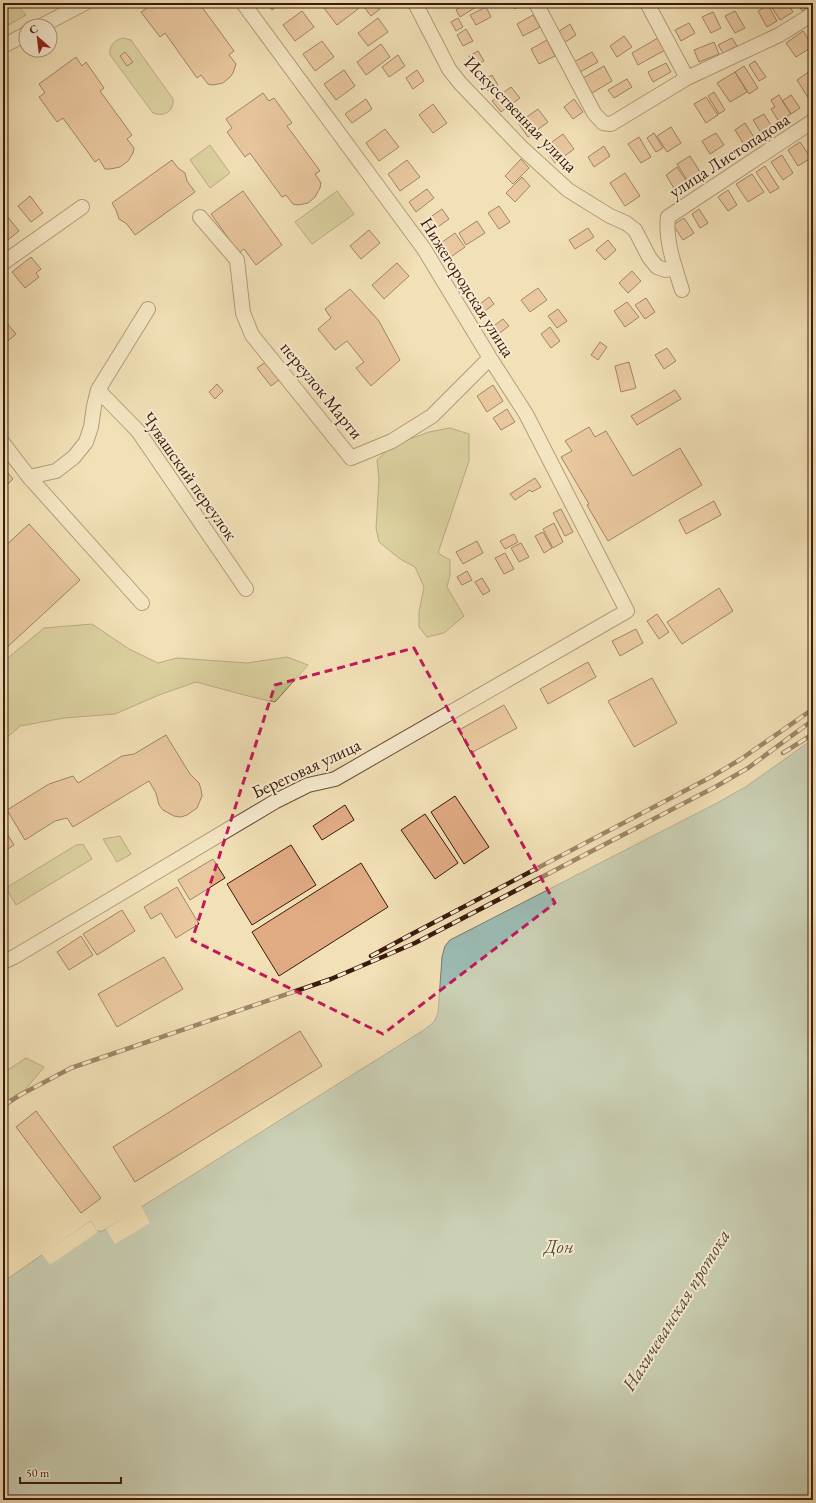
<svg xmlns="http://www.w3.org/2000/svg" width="816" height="1503" font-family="'EB Garamond',serif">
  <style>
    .green { fill: #c3c088; stroke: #7e6d4a }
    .water { fill: #9cbcb4; stroke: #757b71 }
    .pier { fill: #f2e0b6 }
    .building { fill: #e1ab84; stroke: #3a1a0c }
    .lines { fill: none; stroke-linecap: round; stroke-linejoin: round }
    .minor-casing { stroke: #684c36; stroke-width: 16 }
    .minor { stroke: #f7ebd0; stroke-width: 14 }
    .rail-casing { stroke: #3a1a0c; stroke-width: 4.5 }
    .rail { stroke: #f7ebd0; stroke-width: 3; stroke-dasharray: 9; stroke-linecap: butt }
    .marked { fill: none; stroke: #c2185b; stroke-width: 3; stroke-dasharray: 8 5; stroke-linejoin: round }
    .labels { text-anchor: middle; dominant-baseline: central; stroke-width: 4; stroke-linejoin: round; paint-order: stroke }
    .street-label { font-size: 18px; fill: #3a1a0c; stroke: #f7ebd0 }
    .water-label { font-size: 19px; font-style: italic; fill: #574b3e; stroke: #f7ebd0 }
  </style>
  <rect width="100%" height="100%" fill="#f2e0b6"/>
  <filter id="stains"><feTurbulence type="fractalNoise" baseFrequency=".005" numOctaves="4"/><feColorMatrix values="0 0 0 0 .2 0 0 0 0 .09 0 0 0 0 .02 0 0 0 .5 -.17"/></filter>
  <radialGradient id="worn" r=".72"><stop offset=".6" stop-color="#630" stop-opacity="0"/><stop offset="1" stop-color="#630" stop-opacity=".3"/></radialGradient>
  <path class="green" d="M3,3H15L26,15L3,28Z
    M123,38L131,40L173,99C174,112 164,117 153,113L110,55C109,46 114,40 123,38Z
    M210,145L230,173L210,188L190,160Z
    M337,191L354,214L312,244L295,222Z
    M450,428L469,434V461L438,553L450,560V575L447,587L464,616L444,633L427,637L419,627V612L424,587L415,567L400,559L379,542L376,528L379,479L377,460L393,445L429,432Z
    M92,624L129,649L158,663L177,658L247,663L287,657L308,665L275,702L252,697L196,682L159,695L115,714L64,718L20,726L3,741V662L44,628Z
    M120,836L131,854L117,862L103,839Z
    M83,844L92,859L16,905L6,888L76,845Z
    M26,1058L44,1067L25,1090L3,1103V1073Z"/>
  <path class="water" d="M813,739V1500H3V1284L10,1277L91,1221L97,1231H102L106,1229L424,1030L434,1022L438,1013L442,957L445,946L450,940L717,803L747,786Z"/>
  <path class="pier" d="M141,1206L150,1223L115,1244L106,1229Z
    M91,1221L98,1232L50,1265L42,1254Z"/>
  <path class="building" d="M143,3H207L202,7L234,51L229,55L236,64L233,73L230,77L223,83L213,85L208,84L201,75L197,78L165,33L160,37L141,12L147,8Z
    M267,3H281L272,10Z
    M320,3H354L358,9L337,25Z
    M361,3H375L380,9L371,16Z
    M460,3H480L481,4L460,17L456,10L462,6Z
    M510,3H522L515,9Z
    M769,3H787L793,12L780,20Z
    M797,3H813L802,11Z
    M768,5L777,21L767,27L758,11Z
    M486,7L491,17L476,25L470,15Z
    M302,11L314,27L295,41L283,25Z
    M735,11L745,28L735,33L725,16Z
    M713,12L721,28L711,33L702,17Z
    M533,15L540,27L523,36L517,24Z
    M378,18L388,32L368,46L358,33Z
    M458,18L463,27L456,31L451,22Z
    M689,23L695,33L681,41L675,30Z
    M570,24L576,35L564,43L558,32Z
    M466,29L473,41L463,46L457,35Z
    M803,31L813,46L796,57L786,43Z
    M624,36L632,47L617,57L610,46Z
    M658,38L665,50L638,65L632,53Z
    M732,38L737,46L723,53L718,45Z
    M547,40L555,56L539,64L531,49Z
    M322,41L334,57L315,71L303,54Z
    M714,42L719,54L699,62L694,50Z
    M381,44L390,57L366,75L357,62Z
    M478,51L484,61L474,66L469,56Z
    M125,52L133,62L127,66L120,56Z
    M592,52L598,62L580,72L574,62Z
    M398,55L405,66L389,77L382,67Z
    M76,57L82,66L86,62L104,88L100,91L132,135L127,139L134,148L133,153L128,161L120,167L110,169H105L99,159L95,162L63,118L57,122L39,97L45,93L39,84Z
    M755,61L766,77L759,81L749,65Z
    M666,63L671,72L653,82L648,72Z
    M604,66L612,81L592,93L583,78Z
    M744,66L758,88L749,94L735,72Z
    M344,70L355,86L336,100L324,84Z
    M417,70L424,81L413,89L406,78Z
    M810,71L813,75V99L810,101L797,80Z
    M735,72L747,92L730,102L717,83Z
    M492,75L498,85L488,91L482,81Z
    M627,79L632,87L614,98L608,90Z
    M511,87L520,98L501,112L492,101Z
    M714,92L725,110L719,114L708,96Z
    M263,93L269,101L274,98L292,123L287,126L320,171L315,174L321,183L320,188L315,197L308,203L298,205L293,204L286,195L282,197L250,153L245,157L227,132L232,128L226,119Z
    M779,95L791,114L779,122L771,109L775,107L771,100Z
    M791,95L800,108L791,114L782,101Z
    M706,97L718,115L706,123L694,104Z
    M366,99L372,109L352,123L345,114Z
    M574,99L583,112L573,119L564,107Z
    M433,104L447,123L433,133L419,115Z
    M538,109L548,122L528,137L518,123Z
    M764,114L772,127L762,134L753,120Z
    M745,123L755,139L745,146L735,130Z
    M671,127L681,143L667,152L657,136Z
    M385,129L399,147L379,161L366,143Z
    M654,133L663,148L656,152L647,138Z
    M716,133L724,145L710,154L702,141Z
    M563,134L574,149L555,163L544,148Z
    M639,137L651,157L641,163L628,144Z
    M800,142L811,158L798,166L788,150Z
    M604,146L610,156L594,167L588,157Z
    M782,155L793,173L783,180L771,162Z
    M690,156L700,172L687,180L677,164Z
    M521,159L529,168L513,184L505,176Z
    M172,160L178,168L185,173L187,181L195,192L135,235L127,224L119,219L116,210L112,203Z
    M407,160L420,177L400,191L388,174Z
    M765,166L779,188L770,193L756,172Z
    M677,167L687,182L675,190L666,175Z
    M625,173L640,196L625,206L610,183Z
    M752,174L764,192L748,202L736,184Z
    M522,177L530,186L515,202L506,193Z
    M427,189L434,198L416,212L409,202Z
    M728,190L737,205L728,211L718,197Z
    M243,191L282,245L256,265L244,249L239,253L211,214Z
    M30,196L43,213L31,222L18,206Z
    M499,206L510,222L499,229L488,213Z
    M442,209L449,219L431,232L423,222Z
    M699,209L708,223L700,228L692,214Z
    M3,211L19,231L4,243L3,242Z
    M684,218L694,233L683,240L673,225Z
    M477,221L485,233L466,245L459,233Z
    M588,228L594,237L575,249L569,240Z
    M369,230L380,243L361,259L350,246Z
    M455,233L465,247L448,259L438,245Z
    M608,240L616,250L605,260L596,250Z
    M31,257L41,269L36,273L39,277L25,288L12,272Z
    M397,263L409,276L384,299L372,285Z
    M632,271L641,281L628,293L619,283Z
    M538,288L547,300L530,312L521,300Z
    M350,289L379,321L400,360L371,386L356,368L364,362L347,341L335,350L318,329L331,318L325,309Z
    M489,297L494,304L481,314L476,307Z
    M646,298L655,312L645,319L635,305Z
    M627,302L639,317L625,327L614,311Z
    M558,309L567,321L557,328L548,316Z
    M503,319L509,326L497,335L491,328Z
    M6,322L16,334L3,345V324Z
    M550,327L560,341L551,348L541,334Z
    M600,342L607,347L598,360L591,355Z
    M667,348L676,361L664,369L655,355Z
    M266,362L284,376L271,386L257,368Z
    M629,362L636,388L621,392L615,366Z
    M217,384L223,391L215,399L209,392Z
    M493,385L503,401L487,412L477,396Z
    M675,390L681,399L637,425L631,416Z
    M507,409L515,422L501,430L493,418Z
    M589,427L595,437L606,431L633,476L680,448L702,485L608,541L587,505L589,504L561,457L572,451L565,441Z
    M3,467L13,479L3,489Z
    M535,478L541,487L532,492L530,490L515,500L510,494Z
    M714,501L721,515L686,534L679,520Z
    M561,509L573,532L565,536L553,513Z
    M554,523L563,542L553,548L543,529Z
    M29,524L80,580L3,651V548Z
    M543,532L552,548L544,553L535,536Z
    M514,534L518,542L505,549L500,541Z
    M477,541L483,553L463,564L456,552Z
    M521,543L529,557L519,562L511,548Z
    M505,553L514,569L504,574L495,558Z
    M467,571L472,580L462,585L457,577Z
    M482,578L490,591L483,595L475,582Z
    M719,588L733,611L682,644L667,622Z
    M657,614L669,632L659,639L647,621Z
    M636,629L643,643L620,656L612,641Z
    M588,662L596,677L548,704L540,689Z
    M652,678L677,723L634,747L608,701Z
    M504,705L517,728L471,753L459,730Z
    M166,735L190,774L199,783L201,789L202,796L197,808L187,815L181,817L174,816L163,810L159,805L156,793L149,781L73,827L67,818L55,821L25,840L7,810L49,784L73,776L78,783L122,756L134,754Z
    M455,796L489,847L464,864L431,812Z
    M345,805L354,820L322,840L313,826Z
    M425,814L458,863L435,879L401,830Z
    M3,827L14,845L3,852Z
    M291,845L316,885L252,925L227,884Z
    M213,859L225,878L190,900L178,880Z
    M361,863L388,907L279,976L252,932Z
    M177,887L199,924L176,938L161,913L151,919L144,907Z
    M122,910L135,931L97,955L83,934Z
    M81,936L93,955L69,970L57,952Z
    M164,957L183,989L117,1027L98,994Z
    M300,1031L322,1066L135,1182L113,1147Z
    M36,1111L101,1198L81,1213L16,1127Z"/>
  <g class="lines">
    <g class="minor-casing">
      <path id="minor" d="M415,3L449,69L460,83L522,148L568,190L610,216L626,223L635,230L649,257L657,267L666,270L675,267
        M536,3L594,113L603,123L611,124L687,78L779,35L813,14
        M647,3L687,78
        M41,26L85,3
        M3,46L26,34
        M200,217L237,260L243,313L252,335L351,458L392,441L432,416L490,358
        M3,263L82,207
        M682,290C675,268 665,240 668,217L813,121
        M98,390L138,431L246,589
        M3,443L29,477L142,603
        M29,477L56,471L74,457L86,442L91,427L94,406L98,390L148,309
        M3,962L14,957L276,801L308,785L335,779L627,611L526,414L490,358L424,249L243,3"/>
    </g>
    <use href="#minor" class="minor"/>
    <g class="rail-casing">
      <path id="rail" d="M783,753L813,734
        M371,956L410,935L711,777L741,759L813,709
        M3,1106L20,1095L71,1068L331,979L415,943L717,786L748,768L813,720"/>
    </g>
    <use href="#rail" class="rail"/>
  </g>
  <path d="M0 0H816V1503H0ZM414,648L555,903L383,1034L192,940L275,685Z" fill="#f2e0b6" fill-opacity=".55" fill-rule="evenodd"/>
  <path class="marked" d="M414,648L555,903L383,1034L192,940L275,685Z"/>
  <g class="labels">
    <g class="street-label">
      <text transform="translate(521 114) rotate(46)">Искусственная улица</text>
      <text transform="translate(729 155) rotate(-33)">улица Листопадова</text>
      <text transform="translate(468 287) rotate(58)">Нижегородская улица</text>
      <text transform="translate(322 390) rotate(51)">переулок Марти</text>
      <text transform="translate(190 476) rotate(55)">Чувашский переулок</text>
      <text transform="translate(306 768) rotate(-25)">Береговая улица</text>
    </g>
    <g class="water-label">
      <text x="559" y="1246">Дон</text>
      <text transform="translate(676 1310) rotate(-58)">Нахичеванская протока</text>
    </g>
  </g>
  <rect width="816" height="1503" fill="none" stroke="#f2e0b6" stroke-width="16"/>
  <rect x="4" y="4" width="808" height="1495" fill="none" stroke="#3a1a0c" stroke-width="2"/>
  <rect x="8" y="8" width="800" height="1487" fill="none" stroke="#3a1a0c"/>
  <g transform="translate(38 38) rotate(332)"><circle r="19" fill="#f7ebd0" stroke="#ab9782"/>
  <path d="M0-3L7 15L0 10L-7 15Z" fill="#8f2418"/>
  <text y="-6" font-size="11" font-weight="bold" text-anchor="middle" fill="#3a1a0c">С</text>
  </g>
  <path d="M20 1477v6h101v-6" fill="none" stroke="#3a1a0c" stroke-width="2"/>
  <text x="26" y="1477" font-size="12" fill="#3a1a0c" stroke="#f7ebd0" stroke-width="3" paint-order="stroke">50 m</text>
  <rect width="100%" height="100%" filter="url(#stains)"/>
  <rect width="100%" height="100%" fill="url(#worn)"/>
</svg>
